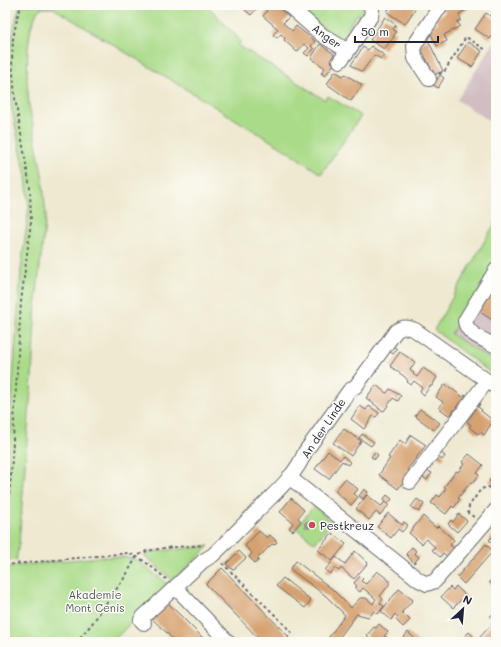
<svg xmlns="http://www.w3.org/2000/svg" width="501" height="647" font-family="Mali,sans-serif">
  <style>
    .industrial { fill: #d2bec2 }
    .green { fill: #aadb89; stroke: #667e62 }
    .building { fill: #d6a16f }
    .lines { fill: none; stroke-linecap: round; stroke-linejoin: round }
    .minor-casing { stroke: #69686f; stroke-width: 16 }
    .path { stroke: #69686f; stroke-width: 2; stroke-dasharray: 3 3; stroke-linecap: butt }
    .minor { stroke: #fff; stroke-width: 14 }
    .tree { fill: #949a8b }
    .poi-dot { fill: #d1495b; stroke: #fdfcf7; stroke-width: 1.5 }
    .labels { text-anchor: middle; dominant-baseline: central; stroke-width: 3; stroke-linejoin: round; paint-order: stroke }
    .street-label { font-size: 11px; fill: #22223b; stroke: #fdfcf7 }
    .poi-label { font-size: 11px; fill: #22223b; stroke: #fdfcf7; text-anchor: start }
    .park-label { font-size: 11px; fill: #4b5a52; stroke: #fdfcf7 }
  </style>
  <rect width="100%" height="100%" fill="#fdfcf7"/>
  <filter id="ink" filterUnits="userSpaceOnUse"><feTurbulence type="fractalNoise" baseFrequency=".025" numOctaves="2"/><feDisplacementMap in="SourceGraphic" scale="8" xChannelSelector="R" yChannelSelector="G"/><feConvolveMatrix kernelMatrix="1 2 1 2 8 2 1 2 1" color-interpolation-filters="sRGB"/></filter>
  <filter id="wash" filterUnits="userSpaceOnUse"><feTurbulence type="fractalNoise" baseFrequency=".012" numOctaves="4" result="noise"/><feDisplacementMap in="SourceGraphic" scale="16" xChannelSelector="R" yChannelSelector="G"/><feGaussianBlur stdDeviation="0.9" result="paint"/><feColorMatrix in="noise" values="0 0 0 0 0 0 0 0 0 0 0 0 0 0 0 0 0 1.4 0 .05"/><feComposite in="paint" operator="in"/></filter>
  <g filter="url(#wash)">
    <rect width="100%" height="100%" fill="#eee9d0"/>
    <path class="industrial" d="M496,39V125L457,100Z
      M496,265V363L450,334Z"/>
    <path class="green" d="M20,5H207L241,41L238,45L325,100L328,96L361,116L321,174L292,154L53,8H41L37,12L31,27L28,47L27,81L29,105L42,174L46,215L36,300L32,377L19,543L16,561L5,559V501L12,392L21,270L29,206L26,176L11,105L8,57L16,19Z
      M306,5H361L365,9L364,19L357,14L345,32L351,37L347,41H340L300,11L307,7Z
      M496,221V265L451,334L496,363V377L434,330Z
      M314,506L332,522L315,543L296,528Z
      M209,546L173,581L145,556L146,552H149Z
      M99,557H125L137,560L169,585L112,642H5V567Z"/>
    <g id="blocks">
      <path class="building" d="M245,5H260L251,15L245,10L247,7Z
        M266,5H275L289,17L283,23L292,31L296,26L315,41L311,46L314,49L308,56L304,53L309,48L304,44L297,52L284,40L285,38L281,34L277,38L273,35L278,29L263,16L267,11L264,8Z
        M391,5H415L417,6L405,24L387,12Z
        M448,5H466L468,9L459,14L461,20L457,22L460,26L444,35L447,41L437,46L429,30L433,25L438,23L436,19L445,12L443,9L449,6Z
        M486,13L496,20V29L490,39L475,29Z
        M385,17L396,25L393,29L396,32L393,37H394L384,49L370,40Z
        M428,40L443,71L434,75L419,44Z
        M468,42L482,51L472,67L457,58Z
        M320,44L334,54L330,61L334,64L325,76L321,73L325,68L311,58Z
        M371,46L384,55L381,59L374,55L362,72L351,65L363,47L368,50Z
        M335,71L343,76L345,74L362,85L351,101L327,84Z
        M440,75L444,78L438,88L430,83L432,79L436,81Z
        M496,280V320L495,322L477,310Z
        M393,346L397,349L393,354L389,351Z
        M400,352L415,362L410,370L414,373L413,374L417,377L423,368L437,377L432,386H430L424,395L420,391L422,387L414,381L411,385L407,382L408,381L405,377L390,366Z
        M445,384L463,397L465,395L469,398L463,406L459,403L450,416L439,408L443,402L436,397Z
        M376,385L386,393H387L390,389L401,396L398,401L393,398L384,411L379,409L378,407L366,398Z
        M476,401L480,404L478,407L482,410L481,411L490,418L491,417L495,420L496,419V428L491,424L484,435L480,432L478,434L469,427L471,425L467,422L474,412L470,409Z
        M360,406L366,410L369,406L379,413L376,417L373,416L364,429L351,419Z
        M420,409L440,423L434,430L415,416Z
        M344,429L361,441L351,456L333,443Z
        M362,434L374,442L371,446L359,438Z
        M411,435L426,445L407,470L410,472L398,489L379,475L390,458L388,457L400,440L405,444Z
        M328,451L340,460L343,456L350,462L348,465L342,461L329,479L315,469Z
        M375,452L378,455L375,459L371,457Z
        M440,452L445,456L442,460L437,456Z
        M469,454L483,465L477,473L479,475L473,483L471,482L458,498L460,499L454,508L452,506L446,514L431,503L437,495L440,497L446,488L444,487L456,471L458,472L464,464L462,462Z
        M496,469V487L489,481L495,474L493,472Z
        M428,471L432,473L427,480L423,477Z
        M345,479L358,489L354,494L358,497L351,505L335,491Z
        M364,489L368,492L363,499L359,496Z
        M367,495L381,506L385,502L389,505L380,515L376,512L369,520L356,509Z
        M387,495L392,499L388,504L383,500Z
        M291,498L304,510L298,518L301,521L293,531L289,528L293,523L280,512Z
        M417,499L424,504L419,512L411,507Z
        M388,513L402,525L404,522L408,525L402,532L398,529L391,538L377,527Z
        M459,514L467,521L457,532L448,524L451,520L453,522Z
        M423,516L436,528L438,526L454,540L450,545L454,548L447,556L443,553L440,557L432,550L435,547L426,539L422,544L409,533Z
        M259,531L267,538L270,535L277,542L274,545L272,544L257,559L259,560L255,563L249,557L252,553L245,546Z
        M332,533L346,544L332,561L318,550Z
        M496,533V546L489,540Z
        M486,544L493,551L464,584L457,577Z
        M412,547L416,551L414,553L419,557L414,563L406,554Z
        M239,551L246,558L233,570L226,564Z
        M355,551L368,563L354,579L341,568L339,571L335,568L330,574L325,570L336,557L345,564Z
        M296,561L332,589L351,608L360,598H366L373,604L376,599L363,588L360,592L355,588L357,586L354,583L360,576L363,579L361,581L366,584L377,571L389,580V585L380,596L383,599L380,603L384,606L378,614L374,611L369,617L357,614L336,642L329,637L345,615L326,596L290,569Z
        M222,568L289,637L284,642H262L206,584Z
        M283,578L311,600L305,608L276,586Z
        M494,578L495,579L496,578V588L489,582Z
        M456,586L467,597L463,600L462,599L453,608L441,597L450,587L453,590Z
        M399,589L413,600L402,612L410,620L403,627L396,620L398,617L395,614L391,620L381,611Z
        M166,601L207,642H175L167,633L150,617Z
        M496,610V622L490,617Z
        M493,623L496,626V642H485L480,637Z
        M379,624L388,632L384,636L388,638L384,642H365L369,637L367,635L374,627L376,628Z
        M408,632L418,642H400Z
        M469,632L479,642H455L458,639L460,641Z
        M341,638L345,642H337Z"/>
    </g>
  </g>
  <g filter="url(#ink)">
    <use href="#blocks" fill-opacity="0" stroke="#69686f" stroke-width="1"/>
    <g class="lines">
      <g class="minor-casing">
        <path id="minor" d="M288,5L322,35L348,51
          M340,61L348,51L371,16L372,10L370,5
          M429,79L415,58L414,46L441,5
          M496,270L465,321C467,335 485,340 496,346
          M289,477L419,580L427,584L435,581L496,510
          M410,482L487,381
          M176,588L228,642
          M144,623L141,620L143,617L203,561L213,555C229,540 244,524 259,509C276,492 296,475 305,452L349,391L356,386L396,331C403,326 408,327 415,330L496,387"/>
      </g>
      <path class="path" d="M439,74L444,72L466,37L486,50
        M474,517L468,513L469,506L481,489L489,487L495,492L496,496
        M5,536L11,475L21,302L31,222L30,188L15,98L12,61L13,39L18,14L22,5
        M222,563L279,619L293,634
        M5,565L128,553C143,558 154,569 166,579
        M76,642L91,625L125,577L137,556L147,551L164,548L204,545"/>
      <use href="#minor" class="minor"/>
    </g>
    <circle class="tree" cx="308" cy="525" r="4"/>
  </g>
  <circle class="poi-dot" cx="312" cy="525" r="4"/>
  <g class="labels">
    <g class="street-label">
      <text transform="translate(327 36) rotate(36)">Anger</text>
      <text transform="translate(323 428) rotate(-56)">An der Linde</text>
    </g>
    <g class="poi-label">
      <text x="320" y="525">Pestkreuz</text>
    </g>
    <g class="park-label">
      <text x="95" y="594">Akademie<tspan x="95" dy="13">Mont Cenis</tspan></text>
    </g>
  </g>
  <rect width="501" height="647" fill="none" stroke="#fdfcf7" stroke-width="20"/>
  <g transform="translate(463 609) rotate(26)" stroke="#fdfcf7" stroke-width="3" paint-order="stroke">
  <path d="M0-3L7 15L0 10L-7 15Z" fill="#22223b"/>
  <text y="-6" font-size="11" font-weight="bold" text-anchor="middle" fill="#22223b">N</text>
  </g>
  <path d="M355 36v6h83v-6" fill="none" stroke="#22223b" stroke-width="2"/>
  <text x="361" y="36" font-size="12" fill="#22223b" stroke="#fdfcf7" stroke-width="3" paint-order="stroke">50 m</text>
</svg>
